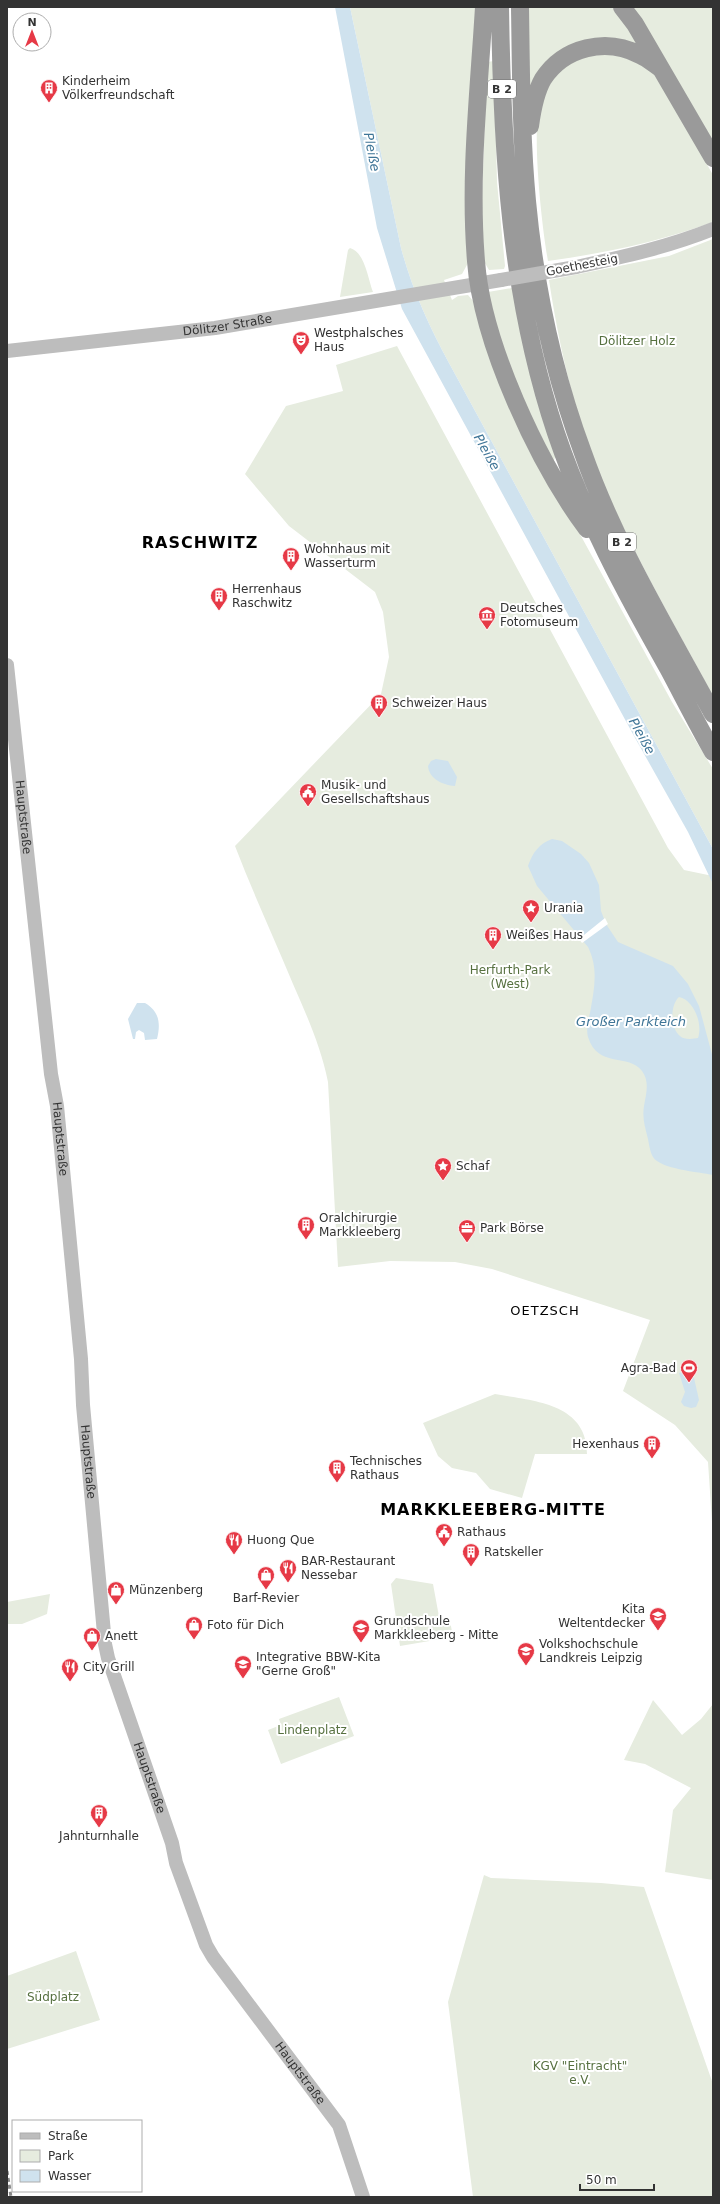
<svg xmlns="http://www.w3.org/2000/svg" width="720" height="2204" font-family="'DejaVu Sans',sans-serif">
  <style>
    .green { fill: #e6ecdf }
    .water { fill: #cfe2ee; fill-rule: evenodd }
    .pier { fill: #fff }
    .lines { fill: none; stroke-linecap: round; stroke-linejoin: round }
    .secondary { stroke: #bdbdbd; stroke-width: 14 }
    .highway { stroke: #9a9a9a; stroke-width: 18 }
    .rail { stroke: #888; stroke-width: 3; stroke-dasharray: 4 3; stroke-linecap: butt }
    .secondary-bridge { stroke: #bdbdbd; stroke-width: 14 }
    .labels { text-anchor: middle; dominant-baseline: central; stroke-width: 4; stroke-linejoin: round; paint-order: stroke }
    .shield { fill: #fff; stroke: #707070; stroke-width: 1 }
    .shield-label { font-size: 11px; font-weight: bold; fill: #333 }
    .poi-label { font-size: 12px; fill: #333; stroke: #fff; text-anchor: start }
    .street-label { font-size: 12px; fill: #333; stroke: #fff }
    .park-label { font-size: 12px; fill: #56703f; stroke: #fff }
    .water-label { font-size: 13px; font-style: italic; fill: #3f7597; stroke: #fff }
    .neighbourhood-label { font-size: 13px; letter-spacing: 1px; fill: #000; stroke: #fff }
    .district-label { font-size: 16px; font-weight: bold; letter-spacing: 1px; fill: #000; stroke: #fff }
  </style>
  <rect width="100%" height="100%" fill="#fff"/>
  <path class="green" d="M350,7H478L468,263L462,274L444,280L452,300L458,296L468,295L474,302L564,505L672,702L713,769V849L449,363C429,326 412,289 401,248Z
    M528,7H614L641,47L603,40L529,87Z
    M630,7H713V142Z
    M603,54L620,56L653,69L713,175V222C659,242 605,253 548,261C542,228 529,118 543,91C547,85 564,65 570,61C578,56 594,56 603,54Z
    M494,61L497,182L505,266L504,269L489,270L482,258V197L487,62Z
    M713,239V696C664,605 608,513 578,414C565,370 556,326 549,280L669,256Z
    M350,248C365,252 368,279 373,292L340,297L348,250Z
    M512,288L556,452L553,465L508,369L488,292Z
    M397,346L668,848L684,870L708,875L713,874V1537L708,1462L675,1425L623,1391L650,1320L492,1269L455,1262L390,1261L338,1267L328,1082C321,1047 307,1016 293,984C274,938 253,893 235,846L381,694L389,657L383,612L375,592L289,526L245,474L286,406L343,391L336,365Z
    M495,1394C534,1401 587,1403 587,1454H535L522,1498L490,1489L476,1473L452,1468L438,1456L423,1423Z
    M396,1578L433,1584L440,1622L450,1621L453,1637L400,1646L391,1584Z
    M50,1594L47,1614L22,1624H7V1602Z
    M339,1697L354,1736L281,1764L268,1730L281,1725L279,1719Z
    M653,1700L682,1735L701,1719L713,1704V1880L665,1872L673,1810L691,1788L645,1764L624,1760Z
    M484,1875L491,1878L601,1883L644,1887L713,2084V2197H473L448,2002Z
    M76,1951L100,2020L7,2049V1976Z"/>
  <path class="water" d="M335,7H350L401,248C412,289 429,326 449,363L713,849V884L688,832L634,736L402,309L377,228Z
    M436,759L448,761L457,777L455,786C443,785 429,779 428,766L431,761Z
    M552,839L562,841L581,854L589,863L599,885L601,911L606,924L618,942L673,966L688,984L699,1006L713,1058V1175C699,1172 660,1169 653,1157C650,1152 649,1144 648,1139C645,1127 642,1118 644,1106C646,1094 650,1082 642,1071C629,1053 598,1069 588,1037C586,1030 588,1020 590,1013C594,990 599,969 588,947L537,886L528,866C533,852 539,844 552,839ZM679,997C694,1000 703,1024 698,1038C693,1039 684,1040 680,1036C670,1028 670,1005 679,997Z
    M137,1003H145C159,1011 161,1023 157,1039L145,1040L144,1033L139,1030L136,1032L135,1039H133L128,1019Z
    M692,1369L699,1400L696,1407L691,1408L684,1406L681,1402L685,1392L679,1373Z"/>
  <path class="pier" d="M605,918L608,924L582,943L579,939Z"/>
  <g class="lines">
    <g class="secondary">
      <path d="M576,267C623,257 668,247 713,229"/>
      <path id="s1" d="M7,351L215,328L501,280"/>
      <path id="s2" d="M7,665L51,1074L57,1106L81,1359L83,1405L105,1644L108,1658L172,1843L176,1863L206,1945L213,1957L339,2125L363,2197"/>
    </g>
    <path class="highway" d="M484,7C479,91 469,177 476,261C482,343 538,463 587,529
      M500,7C502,151 510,295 556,433C584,516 625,592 668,668C683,696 697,724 713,752
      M520,7C521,72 521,137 527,201C535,287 553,372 583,453C615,544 667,629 713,714
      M622,7L635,24L713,158
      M530,126C532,111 535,93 543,79C564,47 606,37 640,55C647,58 654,64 660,68"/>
    <path class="rail" d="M7,2171L11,2197"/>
    <path class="secondary-bridge" d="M501,280L576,267"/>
  </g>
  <defs>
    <g id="building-pin" transform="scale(0.9)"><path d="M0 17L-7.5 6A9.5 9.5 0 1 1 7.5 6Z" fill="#e63946" stroke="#fff"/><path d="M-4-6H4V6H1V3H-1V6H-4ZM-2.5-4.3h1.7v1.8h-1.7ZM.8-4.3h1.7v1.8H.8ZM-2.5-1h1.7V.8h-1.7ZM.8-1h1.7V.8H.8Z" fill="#fff"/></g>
    <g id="theatre-pin" transform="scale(0.9)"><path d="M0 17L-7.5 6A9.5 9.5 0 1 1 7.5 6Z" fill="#e63946" stroke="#fff"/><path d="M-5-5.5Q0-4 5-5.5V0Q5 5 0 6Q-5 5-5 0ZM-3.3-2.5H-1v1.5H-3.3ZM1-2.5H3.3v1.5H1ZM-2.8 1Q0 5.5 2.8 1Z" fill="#fff"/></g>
    <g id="museum-pin" transform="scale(0.9)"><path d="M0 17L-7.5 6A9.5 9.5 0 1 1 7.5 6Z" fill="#e63946" stroke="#fff"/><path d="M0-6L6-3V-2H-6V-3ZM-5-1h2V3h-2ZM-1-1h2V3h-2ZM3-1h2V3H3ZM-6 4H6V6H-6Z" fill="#fff"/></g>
    <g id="civic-pin" transform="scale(0.9)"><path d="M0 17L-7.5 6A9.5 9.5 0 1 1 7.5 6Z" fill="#e63946" stroke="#fff"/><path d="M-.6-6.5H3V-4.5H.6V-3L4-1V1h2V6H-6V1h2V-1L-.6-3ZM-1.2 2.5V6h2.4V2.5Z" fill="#fff"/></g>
    <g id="sight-pin" transform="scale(0.9)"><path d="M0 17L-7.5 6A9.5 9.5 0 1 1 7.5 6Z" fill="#e63946" stroke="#fff"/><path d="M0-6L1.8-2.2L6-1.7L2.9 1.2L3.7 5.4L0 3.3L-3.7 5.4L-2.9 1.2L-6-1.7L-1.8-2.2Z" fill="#fff"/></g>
    <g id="office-pin" transform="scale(0.9)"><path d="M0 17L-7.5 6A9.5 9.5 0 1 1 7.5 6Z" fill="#e63946" stroke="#fff"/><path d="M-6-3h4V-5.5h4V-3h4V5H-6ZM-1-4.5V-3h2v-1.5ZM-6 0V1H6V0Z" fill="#fff"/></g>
    <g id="stadium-pin" transform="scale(0.9)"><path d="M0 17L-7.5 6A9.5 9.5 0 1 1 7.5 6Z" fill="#e63946" stroke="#fff"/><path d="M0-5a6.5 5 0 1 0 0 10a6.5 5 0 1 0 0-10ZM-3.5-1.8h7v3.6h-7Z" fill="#fff"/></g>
    <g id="restaurant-pin" transform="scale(0.9)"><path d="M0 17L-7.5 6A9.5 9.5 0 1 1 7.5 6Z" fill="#e63946" stroke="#fff"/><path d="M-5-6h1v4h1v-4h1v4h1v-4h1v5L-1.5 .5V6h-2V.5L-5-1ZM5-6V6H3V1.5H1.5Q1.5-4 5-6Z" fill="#fff"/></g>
    <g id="shop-pin" transform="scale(0.9)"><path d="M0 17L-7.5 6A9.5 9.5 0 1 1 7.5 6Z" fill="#e63946" stroke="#fff"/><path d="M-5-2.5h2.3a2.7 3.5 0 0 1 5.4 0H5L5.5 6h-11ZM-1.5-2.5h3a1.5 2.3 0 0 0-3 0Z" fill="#fff"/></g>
    <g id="school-pin" transform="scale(0.9)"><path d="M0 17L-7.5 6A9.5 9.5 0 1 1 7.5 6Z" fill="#e63946" stroke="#fff"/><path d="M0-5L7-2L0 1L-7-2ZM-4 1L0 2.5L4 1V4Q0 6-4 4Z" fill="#fff"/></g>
    <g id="university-pin" transform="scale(0.9)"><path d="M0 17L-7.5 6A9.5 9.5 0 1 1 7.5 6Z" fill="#e63946" stroke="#fff"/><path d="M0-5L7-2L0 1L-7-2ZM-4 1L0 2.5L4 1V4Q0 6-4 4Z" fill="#fff"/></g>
  </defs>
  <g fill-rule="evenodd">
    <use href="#building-pin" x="49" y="88"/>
    <use href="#theatre-pin" x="301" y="340"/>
    <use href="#building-pin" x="291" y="556"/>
    <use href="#building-pin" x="219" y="596"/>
    <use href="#museum-pin" x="487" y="615"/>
    <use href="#building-pin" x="379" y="703"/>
    <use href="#civic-pin" x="308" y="792"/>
    <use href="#sight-pin" x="531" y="908"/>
    <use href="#building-pin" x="493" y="935"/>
    <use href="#sight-pin" x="443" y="1166"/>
    <use href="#building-pin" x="306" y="1225"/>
    <use href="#office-pin" x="467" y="1228"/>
    <use href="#stadium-pin" x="689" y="1368"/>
    <use href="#building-pin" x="652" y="1444"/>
    <use href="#building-pin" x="337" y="1468"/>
    <use href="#civic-pin" x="444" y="1532"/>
    <use href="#restaurant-pin" x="234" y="1540"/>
    <use href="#building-pin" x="471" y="1552"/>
    <use href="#restaurant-pin" x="288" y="1568"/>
    <use href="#shop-pin" x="266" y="1575"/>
    <use href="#shop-pin" x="116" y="1590"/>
    <use href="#school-pin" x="658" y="1616"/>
    <use href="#shop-pin" x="194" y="1625"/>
    <use href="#school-pin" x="361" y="1628"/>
    <use href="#shop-pin" x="92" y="1636"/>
    <use href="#university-pin" x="526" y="1651"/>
    <use href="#school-pin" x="243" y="1664"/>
    <use href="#restaurant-pin" x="70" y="1667"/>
    <use href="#building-pin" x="99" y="1813"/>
  </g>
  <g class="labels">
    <g class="shield">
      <rect x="488" y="80" width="28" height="18" rx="3"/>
      <rect x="608" y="533" width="28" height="18" rx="3"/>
    </g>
    <g class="shield-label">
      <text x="502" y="89">B 2</text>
      <text x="622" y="542">B 2</text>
    </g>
    <g class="poi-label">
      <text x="62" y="81">Kinderheim<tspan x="62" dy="14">Völkerfreundschaft</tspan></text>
      <text x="314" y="333">Westphalsches<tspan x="314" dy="14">Haus</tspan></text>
      <text x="304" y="549">Wohnhaus mit<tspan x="304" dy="14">Wasserturm</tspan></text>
      <text x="232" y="589">Herrenhaus<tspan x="232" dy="14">Raschwitz</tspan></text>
      <text x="500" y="608">Deutsches<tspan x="500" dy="14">Fotomuseum</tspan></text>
      <text x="392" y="703">Schweizer Haus</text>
      <text x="321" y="785">Musik- und<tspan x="321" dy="14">Gesellschaftshaus</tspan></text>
      <text x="544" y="908">Urania</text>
      <text x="506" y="935">Weißes Haus</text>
      <text x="456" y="1166">Schaf</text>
      <text x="319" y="1218">Oralchirurgie<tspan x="319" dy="14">Markkleeberg</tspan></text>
      <text x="480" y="1228">Park Börse</text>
      <text x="676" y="1368" text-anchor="end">Agra-Bad</text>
      <text x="639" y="1444" text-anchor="end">Hexenhaus</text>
      <text x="350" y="1461">Technisches<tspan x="350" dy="14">Rathaus</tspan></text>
      <text x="457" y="1532">Rathaus</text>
      <text x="247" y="1540">Huong Que</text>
      <text x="484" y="1552">Ratskeller</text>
      <text x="301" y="1561">BAR-Restaurant<tspan x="301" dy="14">Nessebar</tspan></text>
      <text x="129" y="1590">Münzenberg</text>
      <text x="266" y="1598" text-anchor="middle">Barf-Revier</text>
      <text x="645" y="1609" text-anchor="end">Kita<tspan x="645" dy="14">Weltentdecker</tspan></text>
      <text x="374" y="1621">Grundschule<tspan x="374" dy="14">Markkleeberg - Mitte</tspan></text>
      <text x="207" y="1625">Foto für Dich</text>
      <text x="105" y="1636">Anett</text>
      <text x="539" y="1644">Volkshochschule<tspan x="539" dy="14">Landkreis Leipzig</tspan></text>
      <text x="256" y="1657">Integrative BBW-Kita<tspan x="256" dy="14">"Gerne Groß"</tspan></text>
      <text x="83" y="1667">City Grill</text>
      <text x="99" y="1836" text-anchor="middle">Jahnturnhalle</text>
    </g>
    <g class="street-label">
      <text transform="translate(582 265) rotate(-11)">Goethesteig</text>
      <text stroke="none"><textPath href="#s1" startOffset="222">Dölitzer Straße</textPath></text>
      <text stroke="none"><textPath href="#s2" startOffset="153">Hauptstraße</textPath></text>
      <text stroke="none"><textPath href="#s2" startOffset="477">Hauptstraße</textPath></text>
      <text stroke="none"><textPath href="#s2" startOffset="801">Hauptstraße</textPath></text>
      <text stroke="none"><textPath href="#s2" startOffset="1125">Hauptstraße</textPath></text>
      <text stroke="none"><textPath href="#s2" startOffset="1461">Hauptstraße</textPath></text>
    </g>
    <g class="park-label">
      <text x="637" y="341">Dölitzer Holz</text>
      <text x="510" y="970">Herfurth-Park<tspan x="510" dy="14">(West)</tspan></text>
      <text x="312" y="1730">Lindenplatz</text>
      <text x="53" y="1997">Südplatz</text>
      <text x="580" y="2066">KGV "Eintracht"<tspan x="580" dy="14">e.V.</tspan></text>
    </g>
    <g class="water-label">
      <text transform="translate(372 152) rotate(79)">Pleiße</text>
      <text transform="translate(487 452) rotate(61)">Pleiße</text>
      <text transform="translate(642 736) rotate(61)">Pleiße</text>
      <text x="631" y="1021">Großer Parkteich</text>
    </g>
    <g class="neighbourhood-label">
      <text x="545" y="1310">OETZSCH</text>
    </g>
    <g class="district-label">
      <text x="200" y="542">RASCHWITZ</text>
      <text x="493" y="1509">MARKKLEEBERG-MITTE</text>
    </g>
  </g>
  <rect width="720" height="2204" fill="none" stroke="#333333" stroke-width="16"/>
  <rect x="12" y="2120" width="130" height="72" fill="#ffffff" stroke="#adadad"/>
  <rect x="20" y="2133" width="20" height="6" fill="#bdbdbd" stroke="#adadad"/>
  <text x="48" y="2140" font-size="12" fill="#333333">Straße</text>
  <rect x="20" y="2150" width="20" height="12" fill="#e6ecdf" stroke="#adadad"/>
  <text x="48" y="2160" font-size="12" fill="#333333">Park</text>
  <rect x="20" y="2170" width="20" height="12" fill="#cfe2ee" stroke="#adadad"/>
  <text x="48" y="2180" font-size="12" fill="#333333">Wasser</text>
  <g transform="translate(32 32)"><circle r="19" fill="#ffffff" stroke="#adadad"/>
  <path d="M0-3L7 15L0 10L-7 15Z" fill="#e63946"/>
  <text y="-6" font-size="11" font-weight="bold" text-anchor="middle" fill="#333333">N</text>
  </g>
  <path d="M580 2184v6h74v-6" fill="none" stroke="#333333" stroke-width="2"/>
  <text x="586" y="2184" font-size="12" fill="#333333" stroke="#ffffff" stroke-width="3" paint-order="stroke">50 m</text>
</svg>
